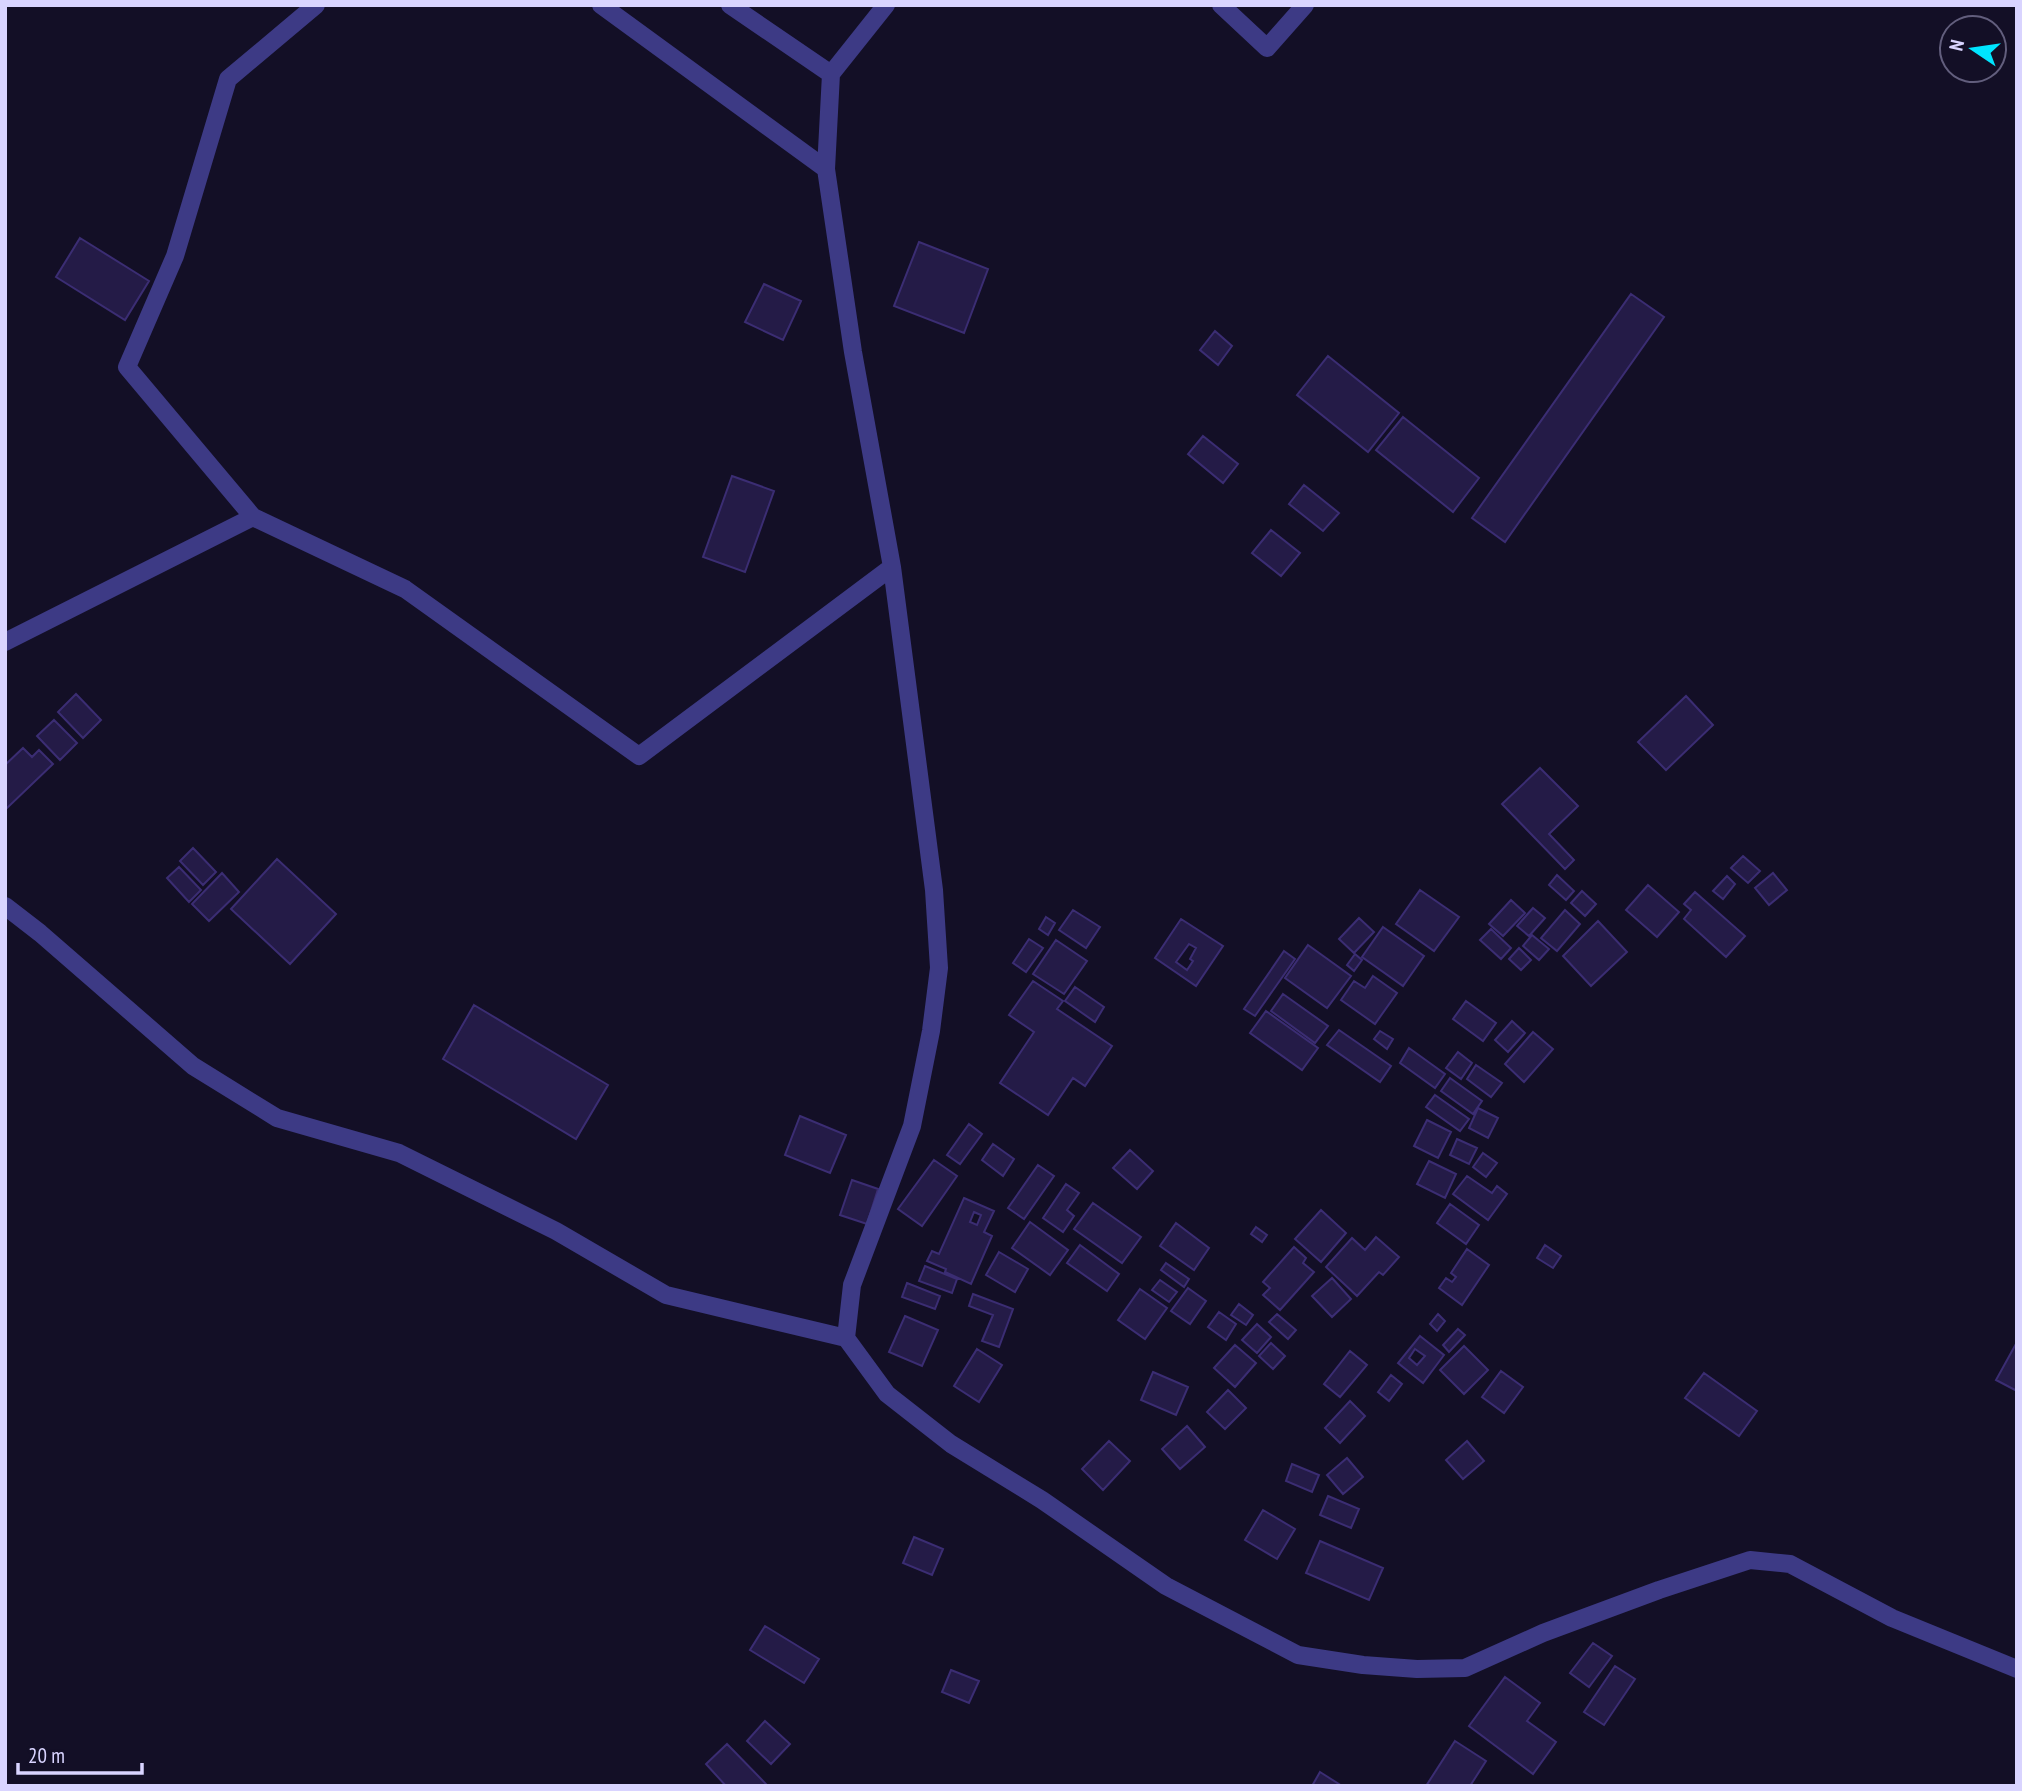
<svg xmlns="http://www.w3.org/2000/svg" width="2022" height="1791" font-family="'PT Sans Narrow',sans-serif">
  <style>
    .building { fill: #241b47; stroke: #3b2d73; stroke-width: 2; fill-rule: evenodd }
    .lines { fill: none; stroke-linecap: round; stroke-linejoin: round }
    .street { stroke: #3d3a85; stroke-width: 18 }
  </style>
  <rect width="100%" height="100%" fill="#130f26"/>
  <path class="building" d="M80,238L149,281L125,320L56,277Z
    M919,242L988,269L964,333L894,306Z
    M764,284L801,301L783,340L745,322Z
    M1631,294L1664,317L1505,542L1472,518Z
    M1215,331L1232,346L1218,365L1200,350Z
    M1328,356L1399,413L1368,452L1297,395Z
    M1403,417L1479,478L1453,512L1376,450Z
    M1203,436L1238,464L1223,483L1188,454Z
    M732,476L774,491L745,572L703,557Z
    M1304,485L1339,513L1323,531L1289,504Z
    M1271,530L1300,553L1281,576L1252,553Z
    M76,694L101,720L83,738L58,712Z
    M1686,696L1713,725L1666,770L1638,742Z
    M54,720L77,743L60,760L37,736Z
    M23,748L32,757L39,750L53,764L5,810V765Z
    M1540,768L1578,806L1549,834L1574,860L1565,869L1502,804Z
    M193,848L216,872L203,885L180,861Z
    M1743,856L1760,871L1748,883L1731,868Z
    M277,859L336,914L290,964L231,909Z
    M179,867L201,890L189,902L167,878Z
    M222,873L239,892L209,921L192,904Z
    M1773,873L1787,890L1769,905L1755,888Z
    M1557,875L1574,891L1566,900L1549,885Z
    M1727,876L1735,884L1723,899L1713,891Z
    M1648,885L1679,912L1657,937L1626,910Z
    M1420,890L1459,917L1434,951L1396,924Z
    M1582,891L1596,904L1585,916L1571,903Z
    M1695,892L1745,936L1726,957L1684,919L1691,910L1684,904Z
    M1511,900L1525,913L1503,936L1489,924Z
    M1533,908L1545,918L1529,936L1517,926Z
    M1073,910L1100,927L1086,948L1059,930Z
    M1565,910L1580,924L1557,951L1541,938Z
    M1046,917L1055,923L1048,935L1039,929Z
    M1359,918L1374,932L1354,953L1339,939Z
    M1181,919L1223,946L1196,986L1155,958ZM1189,944L1196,948L1190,959L1193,961L1187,970L1176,962Z
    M1598,921L1627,952L1591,986L1563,956Z
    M1383,927L1424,956L1403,986L1362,957Z
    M1491,929L1511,948L1501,959L1480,940Z
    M1532,935L1549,949L1539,960L1523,946Z
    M1029,939L1043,948L1026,972L1013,963Z
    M1056,940L1087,961L1064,994L1033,974Z
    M1308,945L1351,976L1327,1008L1285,978Z
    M1519,948L1531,960L1521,970L1509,959Z
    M1284,951L1295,959L1255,1016L1244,1009Z
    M1355,954L1362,960L1354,971L1347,965Z
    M1373,976L1397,993L1375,1024L1341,1000L1354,981L1365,988Z
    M1033,981L1063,1001L1057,1009L1112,1046L1085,1086L1073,1078L1048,1115L1000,1083L1034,1032L1009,1015Z
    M1075,987L1104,1007L1095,1022L1065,1001Z
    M1283,994L1328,1026L1315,1043L1271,1011Z
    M1466,1001L1496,1023L1483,1041L1453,1019Z
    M474,1005L608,1085L576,1139L443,1059Z
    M1266,1011L1318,1048L1302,1070L1250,1033Z
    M1512,1021L1525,1033L1508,1052L1495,1040Z
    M1339,1030L1391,1066L1380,1082L1327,1045Z
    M1380,1031L1393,1039L1387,1049L1374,1039Z
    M1533,1032L1553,1049L1524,1082L1505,1064Z
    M1409,1048L1445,1074L1435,1088L1400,1063Z
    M1458,1052L1472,1063L1461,1079L1446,1068Z
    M1476,1065L1502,1083L1491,1097L1467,1079Z
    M1450,1078L1482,1101L1473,1114L1441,1091Z
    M1435,1095L1469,1119L1460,1131L1426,1107Z
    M1478,1108L1498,1118L1488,1138L1469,1128Z
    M800,1116L846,1135L830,1173L785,1155Z
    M1427,1120L1451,1132L1438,1158L1414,1146Z
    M969,1124L982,1134L960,1164L947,1155Z
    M1457,1139L1477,1148L1469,1164L1450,1155Z
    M993,1144L1014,1159L1003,1176L982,1160Z
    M1130,1150L1153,1171L1137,1189L1113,1168Z
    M1483,1153L1497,1163L1486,1177L1473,1167Z
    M934,1160L957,1176L922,1226L898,1209Z
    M1429,1161L1456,1174L1445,1198L1417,1184Z
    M1038,1165L1054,1176L1024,1219L1008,1208Z
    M1467,1176L1492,1193L1497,1186L1507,1194L1488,1220L1453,1194Z
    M852,1180L878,1189L867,1224L840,1215Z
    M1066,1184L1079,1193L1067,1210L1074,1216L1063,1232L1043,1218Z
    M964,1198L994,1211L984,1232L992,1236L971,1284L945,1272L946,1269L927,1261L932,1251L939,1254ZM974,1212L981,1215L977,1225L970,1222Z
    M1093,1203L1141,1237L1122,1263L1074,1229Z
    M1450,1204L1479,1225L1466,1244L1437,1223Z
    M1321,1210L1346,1233L1321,1262L1295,1239Z
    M1030,1222L1068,1250L1050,1275L1012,1248Z
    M1176,1223L1209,1248L1194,1270L1160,1246Z
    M1256,1227L1267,1235L1262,1242L1251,1234Z
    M1376,1237L1399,1257L1383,1275L1379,1272L1357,1296L1326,1267L1352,1238L1365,1250Z
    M1080,1245L1119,1274L1107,1291L1067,1263Z
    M1545,1245L1561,1256L1553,1268L1537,1258Z
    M1294,1247L1306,1258L1303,1263L1314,1272L1280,1310L1263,1295L1270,1288L1263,1282Z
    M1467,1249L1489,1265L1462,1305L1439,1288L1446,1278L1452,1282L1456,1277L1451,1273Z
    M999,1252L1028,1269L1015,1292L986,1275Z
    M1166,1263L1189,1279L1184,1287L1161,1270Z
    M925,1266L957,1279L952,1293L919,1281Z
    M1332,1278L1351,1299L1332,1317L1312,1296Z
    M1160,1280L1177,1292L1169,1302L1152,1290Z
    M907,1283L940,1296L935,1309L902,1297Z
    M1188,1288L1206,1301L1190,1324L1171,1311Z
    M1140,1289L1167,1308L1145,1339L1118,1320Z
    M973,1294L1013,1309L999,1347L982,1341L993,1315L969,1306Z
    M1239,1304L1253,1315L1246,1325L1231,1315Z
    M1219,1312L1236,1324L1226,1340L1208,1327Z
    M1277,1314L1296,1330L1288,1339L1269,1322Z
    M1438,1314L1445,1321L1437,1331L1430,1324Z
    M905,1316L938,1330L922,1366L889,1352Z
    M1257,1324L1271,1337L1257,1353L1242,1340Z
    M1458,1329L1465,1335L1449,1352L1443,1345Z
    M1420,1336L1444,1355L1423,1383L1398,1363ZM1415,1349L1425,1356L1417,1365L1409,1358Z
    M2017,1342V1391L1996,1380Z
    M1271,1343L1285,1356L1273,1369L1259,1356Z
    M1235,1345L1256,1363L1235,1387L1214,1368Z
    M1464,1346L1488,1370L1464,1394L1440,1370Z
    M977,1349L1002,1365L979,1402L954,1386Z
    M1350,1351L1367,1365L1340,1397L1324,1384Z
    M1501,1371L1523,1387L1504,1413L1482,1397Z
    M1153,1372L1188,1387L1176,1415L1141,1400Z
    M1704,1373L1757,1411L1739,1436L1685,1398Z
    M1391,1375L1402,1384L1389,1401L1378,1392Z
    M1228,1390L1246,1408L1225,1429L1207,1412Z
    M1350,1401L1365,1416L1340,1443L1325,1428Z
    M1187,1426L1205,1447L1180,1469L1162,1449Z
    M1109,1441L1130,1461L1103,1490L1082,1469Z
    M1467,1441L1484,1461L1463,1479L1446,1460Z
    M1347,1458L1363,1477L1343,1494L1327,1475Z
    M1292,1464L1319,1475L1312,1492L1286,1481Z
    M1328,1496L1359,1509L1351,1528L1320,1515Z
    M1263,1510L1295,1529L1277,1559L1245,1540Z
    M914,1537L943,1549L932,1575L903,1563Z
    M1320,1541L1383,1568L1369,1600L1306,1573Z
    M765,1626L819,1659L804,1683L750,1650Z
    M1593,1643L1612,1656L1589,1687L1570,1673Z
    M1615,1666L1635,1679L1604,1725L1584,1712Z
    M951,1670L979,1681L969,1703L942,1692Z
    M1505,1677L1540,1703L1527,1721L1556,1742L1533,1774L1469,1726Z
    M765,1721L790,1744L771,1764L747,1741Z
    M1455,1741L1486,1761L1470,1786H1426Z
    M727,1744L766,1784L763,1786H726L706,1764Z
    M1320,1772L1342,1786H1312Z"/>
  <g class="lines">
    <path class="street" d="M601,5L826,169
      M730,5L831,74L826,169L853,352L892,567L934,890L939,968L931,1031L912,1126L852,1285L846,1338L887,1394L951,1444L1042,1500L1166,1586L1298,1655L1363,1665L1417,1669L1465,1668L1543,1633L1659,1590L1750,1560L1790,1564L1892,1618L2017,1669
      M1221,5L1267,48L1305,5
      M831,74L886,5
      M253,517L405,589L639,756L892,567
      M5,642L253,517L127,367L175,256L228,79L316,5
      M5,906L40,933L193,1066L277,1118L399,1153L556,1231L666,1295L846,1338"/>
  </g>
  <rect width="2022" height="1791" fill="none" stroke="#d9d4ff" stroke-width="14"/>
  <g transform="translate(1973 49) rotate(283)"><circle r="33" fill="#130f26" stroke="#625e7d" stroke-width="2"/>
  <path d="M0-5L12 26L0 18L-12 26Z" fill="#00e5ff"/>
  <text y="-10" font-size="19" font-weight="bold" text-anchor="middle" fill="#d9d4ff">N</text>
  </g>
  <path d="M18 1763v10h124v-10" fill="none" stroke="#d9d4ff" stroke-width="3.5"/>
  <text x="28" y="1763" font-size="21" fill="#d9d4ff" stroke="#130f26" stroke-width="5" paint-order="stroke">20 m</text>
</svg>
